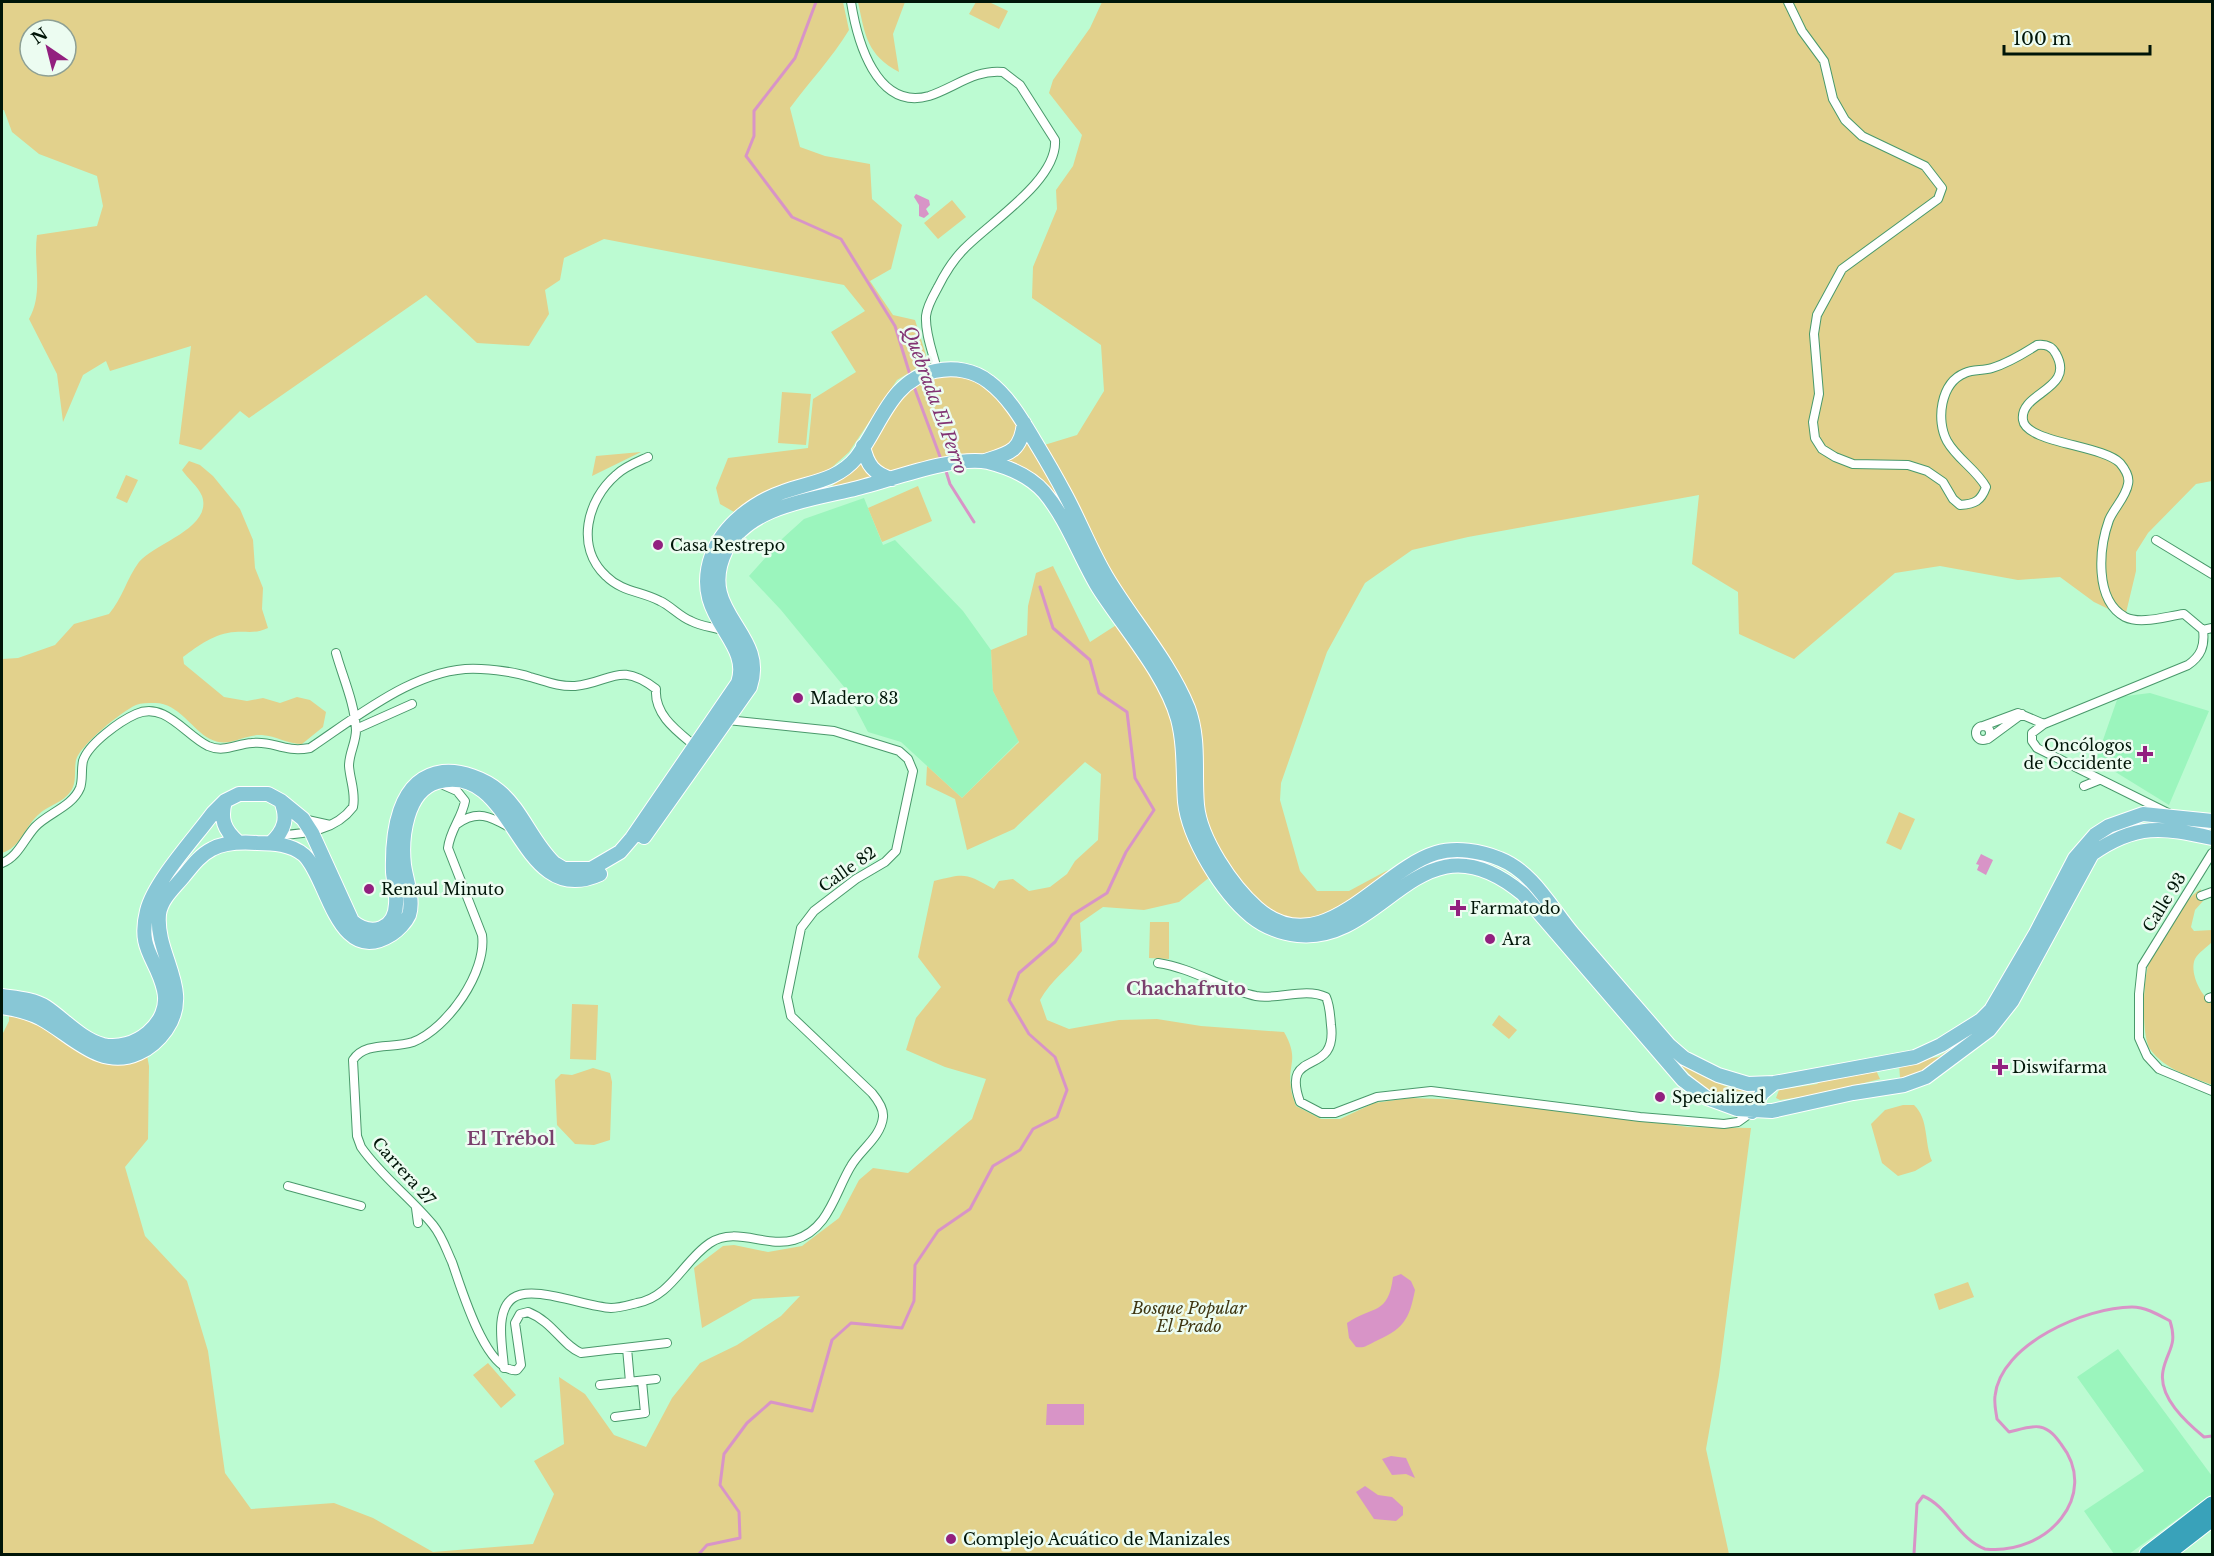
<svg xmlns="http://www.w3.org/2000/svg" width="2214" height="1556" font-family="'Libre Baskerville',serif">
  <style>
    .built { fill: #9bf5bd }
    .green { fill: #e2d18c; fill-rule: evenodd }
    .water { fill: #d894c7 }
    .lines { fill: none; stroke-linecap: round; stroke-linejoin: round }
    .stream { stroke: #d894c7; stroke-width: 3 }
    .street-casing { stroke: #49996b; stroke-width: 10 }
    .primary-casing { stroke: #fff; stroke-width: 16 }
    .highway-casing { stroke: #fff; stroke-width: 17 }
    .street { stroke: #fff; stroke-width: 8 }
    .primary { stroke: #88c7d6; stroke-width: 14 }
    .highway { stroke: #39a2ba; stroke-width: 15 }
    .poi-dot { fill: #92207f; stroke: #ecfcf1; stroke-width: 2 }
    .labels { text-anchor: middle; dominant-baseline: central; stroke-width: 5; stroke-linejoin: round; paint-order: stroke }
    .poi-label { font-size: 16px; fill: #001508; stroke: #ecfcf1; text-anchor: start }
    .street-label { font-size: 16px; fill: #001508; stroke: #ecfcf1 }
    .park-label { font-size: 16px; font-style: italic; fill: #3f3612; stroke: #ecfcf1 }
    .water-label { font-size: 18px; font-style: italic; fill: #823373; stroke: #ecfcf1 }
    .neighbourhood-label { font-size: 18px; font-weight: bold; fill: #7a406d; stroke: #ecfcf1 }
  </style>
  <rect width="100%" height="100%" fill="#bcfbd2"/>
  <path class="built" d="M864,498L883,545L895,540L963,611L991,650L993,691L1019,741L962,798L901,742L868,732L845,688L781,610L749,576L783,538L804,519Z
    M2150,693L2209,711L2169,805L2096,760L2118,697Z
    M2118,1349L2212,1476V1494L2129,1554H2114L2084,1511L2144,1471L2077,1377Z"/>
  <path class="green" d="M2,2H843L849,30C832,58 810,81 790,108L800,147L825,156L870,164L872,199L902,225L891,269L870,281L893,315L915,320L926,355L922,365L897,380L849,452L828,471L772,488L734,512L720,504L716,488L728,458L808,448L813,399L856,372L831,332L865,311L844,285L604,239L564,258L560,280L545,290L549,314L529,346L477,343L426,295L249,418L240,411L201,450L179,444L191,346L110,371L106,361L83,375L63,422L57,374L29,319C44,292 33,264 37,235L97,226L103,206L97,176L39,154L12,132L4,110H2ZM30,30H66V66H30Z
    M858,2H905L893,34L899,72C867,55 865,35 858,2Z
    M976,2H989L1008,11L999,29L969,14Z
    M1102,2H2212V481L2196,484L2148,533L2136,552V571L2125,617L2094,602L2060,577L2018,580L1940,566L1895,573L1794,659L1739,634L1738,592L1692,564L1699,495L1468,537L1412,550L1365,583L1327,652L1281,783L1280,800L1300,871L1317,891H1349L1388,870L1366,898L1325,923L1265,915L1206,839L1178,687L1159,642L1138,612L1108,579L1041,446L1077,435L1104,391L1101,345L1032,298L1033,267L1057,209L1056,190L1073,166L1082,135L1049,93L1053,80L1090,28Z
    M952,200L966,217L938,239L924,223Z
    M949,374C986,379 1004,397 1020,429L1012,445L1001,451L938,461L886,473L872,463L869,448C893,407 898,384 949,374Z
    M782,392L811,394L806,445L778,443Z
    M1027,438L1054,485L1096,572L1069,523L1001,461Z
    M641,452L592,476L596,456Z
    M862,457L878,479L829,489Z
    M189,461L200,465L213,476L240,509L253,540L255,568L263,588L262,609L268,628C255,634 248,631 235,632C215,633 198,646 183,657L184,664L224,697L247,701L263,698L280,703L297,697L310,700L326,712L323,727L302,744C288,744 276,736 262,735C242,734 230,749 210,739C191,729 178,702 154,703C148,703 141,703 136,705C121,712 81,744 76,760C74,770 77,782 71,791C63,803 48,805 38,815C24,828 21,847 2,853V659L18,658L55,645L74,624L109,614C122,599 127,578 139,562C155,543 213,528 202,496C198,486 188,479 182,470Z
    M126,475L138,480L127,503L116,498Z
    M918,486L932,521L882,542L868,508Z
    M1053,566L1090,642L1121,622L1177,715L1216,872L1179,902L1144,910L1103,907L1080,923L1082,951C1068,969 1051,980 1040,1000L1047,1020L1069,1029L1119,1020L1157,1019L1201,1026L1284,1032C1300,1060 1287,1064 1291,1087C1291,1093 1294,1100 1296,1106L1321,1119H1340L1374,1103L1410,1098L1473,1100L1547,1106L1688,1127L1751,1128L1719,1375L1706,1449L1729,1554H2V1035L9,1021V1008L82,1047L146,1050L149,1066L148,1139L125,1167L145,1236L187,1281L208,1351L225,1473L251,1509L334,1503L373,1518L433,1552L533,1544L554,1494L534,1461L564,1444L559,1377L585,1394L614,1435L646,1447L672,1398L700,1363L737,1345L781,1316L800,1296L753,1299L702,1328L694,1268L723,1246L734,1245L768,1252L802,1246L839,1218L859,1180L873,1168L908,1173L972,1119L986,1079L945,1067L906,1050L916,1018L941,987L918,957L934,881C966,873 965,873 994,889L999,881L1013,879L1029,891L1050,887L1067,874L1075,861L1098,840L1101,774L1085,762L1014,829L967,850L955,799L926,785L927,766L962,798L1019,742L993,691L991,650L1027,635L1028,606L1036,573Z
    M1899,812L1915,819L1901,850L1886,843Z
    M2201,889L2199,899L2203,901L2195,910L2191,927L2194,931L2212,930V942C2207,947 2198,953 2195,959C2189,972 2201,997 2212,1002V1085C2190,1076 2165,1070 2150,1049C2141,1036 2143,978 2149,963C2159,941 2180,901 2201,889Z
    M1150,922H1169V959L1149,958Z
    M572,1004L598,1005L596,1060L570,1059Z
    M1499,1015L1517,1030L1509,1039L1492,1025Z
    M1966,1039L1969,1043L1916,1076L1900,1078L1899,1063L1938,1057Z
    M1667,1046C1694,1071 1721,1093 1760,1091L1752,1108C1707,1091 1695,1087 1667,1046Z
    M593,1068L610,1073L612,1082L610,1140L594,1145L575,1144L557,1125L555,1080L561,1074L572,1075Z
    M1875,1068L1880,1079L1856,1085L1852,1089L1780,1100L1776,1098L1779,1090L1817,1084L1827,1076Z
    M1903,1105H1914C1929,1119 1924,1142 1932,1161L1915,1171L1898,1176L1882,1163L1871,1124L1885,1110Z
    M1968,1282L1974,1297L1939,1310L1934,1294Z
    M488,1363L516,1395L501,1408L473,1375Z"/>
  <path class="water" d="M916,194L929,200L930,205L926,209L929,214L924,218L919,216V205L914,197Z
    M1981,854L1993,860L1986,875L1977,870L1979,865L1976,864Z
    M1401,1274L1411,1281L1415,1290C1409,1321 1403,1329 1374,1342C1366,1346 1365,1348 1356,1347L1349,1338L1347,1323C1373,1305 1388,1316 1393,1277Z
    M1047,1404H1084V1425H1046Z
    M1391,1456L1406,1458L1415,1478L1406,1474L1392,1475L1382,1459Z
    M1365,1486L1378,1495L1392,1497L1403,1507V1515L1396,1521L1374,1519L1356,1492Z"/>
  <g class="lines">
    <path class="stream" d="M816,2L795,58L754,111V136L746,156L792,217L841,239L895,326L911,378
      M913,384L942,462
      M945,468L950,484L974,522
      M699,1554L707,1545L740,1538L739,1512L720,1485L724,1454L747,1423L771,1402L812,1411L832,1340L851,1323L902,1328L914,1301L915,1265L938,1231L970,1209L993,1166L1020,1150L1033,1129L1057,1117L1067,1090L1055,1057L1029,1034L1009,1000L1019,973L1055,942L1072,915L1107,893L1126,852L1154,810L1135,778L1127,712L1099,693L1090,660L1053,628L1040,587
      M1914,1554L1917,1504L1923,1496C1949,1507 1958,1539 1985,1549C2047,1556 2101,1495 2061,1444C2056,1437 2050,1429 2040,1427C2032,1425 2018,1430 2009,1432L1997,1419C1996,1412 1994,1404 1995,1396C2000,1344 2086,1307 2132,1307C2146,1307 2159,1315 2170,1321C2178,1346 2167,1350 2163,1371C2158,1397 2186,1422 2204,1437L2212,1436"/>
    <g class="street-casing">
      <path id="street" d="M851,2C857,40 876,111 929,96C954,88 975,69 1003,72L1020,85L1055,140C1058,180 990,222 964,249C953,260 945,273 938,287C933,296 927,306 926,316C925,334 933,353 937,370
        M1788,2L1802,31L1824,61L1833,99L1845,120L1862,136L1925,166L1942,188L1938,199L1842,269L1817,315L1814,334L1819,394L1813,422L1815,438L1822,449L1835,457L1853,464L1908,465L1927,471L1943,482L1953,499L1960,505C1975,504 1981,501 1986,487C1976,469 1957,459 1947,441C1936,421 1940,383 1965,373C1973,369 1983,371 1992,368C2008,363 2023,354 2037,345C2046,344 2052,346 2056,354C2076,390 2019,392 2023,420C2026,443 2102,445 2120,463C2125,469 2130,476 2128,484C2126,497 2114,508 2109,520C2099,548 2094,600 2125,617C2141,625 2167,616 2184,614L2203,630C2205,646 2201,656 2188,665L2044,724L2032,733V741L2037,748L2170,814
        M648,457C637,462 624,467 616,475C587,500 575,547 606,576C622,592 641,591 660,601C671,606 680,617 691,621C700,626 712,627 722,630
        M2156,540L2212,574
        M2203,630L2212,628
        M1976 733a7 7 0 1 1 14 0a7 7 0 1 1-14 0Z
        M1983,726L2018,713L2044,724
        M356,729L412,704
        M1988,739L2022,714
        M441,784L457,791L465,801C462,818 450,830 448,848L482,935C487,972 448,1028 413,1042C393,1049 365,1041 353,1060L357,1136L361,1147C381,1176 411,1198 433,1225C442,1236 446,1249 452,1262C461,1287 486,1374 517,1370L521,1365L515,1323L520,1314L528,1312C553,1322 562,1345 581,1353L667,1343
        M2084,786L2099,780
        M303,819L330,825
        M457,824C478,809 491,817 511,828
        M280,835C306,834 336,830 353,807C356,793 350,780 349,766C349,753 356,743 356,730C355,704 343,678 336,653
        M2212,853L2142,966L2139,994V1038L2147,1056L2159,1069L2212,1091
        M2,863C18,857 24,839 35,827C48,813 72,807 80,788C83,780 81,770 83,761C88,744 120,721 136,714C165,701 185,735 208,746C224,753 236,744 252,743C273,740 283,753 310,748C358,716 421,664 481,669C497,670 515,672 530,677C545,681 559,687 575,686C612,682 619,661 656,689C654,715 677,731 695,746
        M2201,896L2212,892
        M1158,963C1193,968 1222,989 1256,996C1278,1000 1305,987 1326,997C1330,1006 1330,1015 1331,1025C1338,1079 1280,1046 1300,1102L1321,1113H1335L1377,1097L1431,1091L1640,1117L1724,1124L1738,1122L1752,1112
        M2209,998L2212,997
        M288,1186L361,1206
        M416,1208L418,1223
        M627,1348L630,1382
        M504,1368C503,1349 494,1311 513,1298C533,1284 585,1307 611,1308C619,1308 629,1305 637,1303C671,1297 684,1260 710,1243C736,1226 766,1248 794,1240C829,1230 835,1192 851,1166C860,1150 881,1137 883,1117C884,1108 877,1099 872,1093L791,1016L787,997L801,928L814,911L856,879L885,862L896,851L913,771L908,759L899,751L834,731L727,720
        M600,1385L656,1379
        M615,1417L645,1413L642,1381"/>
    </g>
    <g class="primary-casing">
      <path id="primary" d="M863,446C867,465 874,474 892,479
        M985,461C1010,453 1021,451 1024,423
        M225,801C220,819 224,830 238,842
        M644,837L750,687C769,632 695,613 726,550C748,507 808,500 850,490C886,482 952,455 988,462C1008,467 1030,476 1044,492C1067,519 1080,557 1098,587C1124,628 1165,673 1178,719C1185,746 1183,773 1185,802C1189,839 1222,892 1251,916C1266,928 1280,933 1298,935C1386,944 1420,808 1523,894L1683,1080L1707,1098L1737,1109L1772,1111L1853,1093L1904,1085L1926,1077L1989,1030L2012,1001L2092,854C2136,823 2163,827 2212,838
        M271,843C285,830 288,818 281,801
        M2,996C16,998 34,999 46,1007C64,1019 81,1039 103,1045C134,1052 172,1023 164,990C157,958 137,950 147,911C154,882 194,839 213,813L225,801L239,794H268L281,801L303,819L312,833L352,921C371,937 395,930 396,904C397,893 394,882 393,872C392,835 397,778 443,772C461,770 485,779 499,791C522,810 532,842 554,863L564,869H591L620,852L632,838L738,683C753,639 689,618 712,555C723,525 754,502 783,492C810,482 837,481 856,458C881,426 890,380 935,371C954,367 974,370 989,382C1008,396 1022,420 1034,440C1045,458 1056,477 1066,496C1080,522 1091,551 1106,576C1132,620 1169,661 1188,708C1200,740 1194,772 1197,805C1200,839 1232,886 1257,908C1322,965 1379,870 1436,853C1456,847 1481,851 1500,859C1533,872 1551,908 1573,934C1605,971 1637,1008 1669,1045L1684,1058L1718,1075L1748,1084L1774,1083L1915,1057L1941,1045L1981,1020L1991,1010L2036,933L2075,858L2095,835L2109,826L2143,814L2212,821
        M2,1007C15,1009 28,1012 40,1018C72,1035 100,1071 139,1053C150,1048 159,1040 166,1030C194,990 155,956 159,914C161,899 174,888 183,877C192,866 200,855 212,849C225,842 242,842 257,843C273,843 291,844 304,855C328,877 337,969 392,934C398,930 406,922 409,915C414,900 406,880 404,865C401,838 406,791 437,782C517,759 516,912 600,874
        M1752,1112L1762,1093L1774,1083"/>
    </g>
    <g class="highway-casing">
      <path id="highway" d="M2147,1554L2212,1504
        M2167,1554L2212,1519"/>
    </g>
    <use href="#street" class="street"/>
    <use href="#primary" class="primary"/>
    <use href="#highway" class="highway"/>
  </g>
  <g class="poi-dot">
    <circle cx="658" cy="545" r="6"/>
    <circle cx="798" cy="698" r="6"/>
    <path d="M2142 745h6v6h6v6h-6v6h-6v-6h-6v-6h6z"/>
    <circle cx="369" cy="889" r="6"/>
    <path d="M1455 899h6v6h6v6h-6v6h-6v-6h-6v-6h6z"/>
    <circle cx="1490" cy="939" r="6"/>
    <path d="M1997 1058h6v6h6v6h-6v6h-6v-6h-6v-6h6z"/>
    <circle cx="1660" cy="1097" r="6"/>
    <circle cx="951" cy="1539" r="6"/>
  </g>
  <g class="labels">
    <g class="poi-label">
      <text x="670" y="545">Casa Restrepo</text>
      <text x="810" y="698">Madero 83</text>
      <text x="2132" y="745" text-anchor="end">Oncólogos<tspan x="2132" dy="18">de Occidente</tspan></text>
      <text x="381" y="889">Renaul Minuto</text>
      <text x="1470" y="908">Farmatodo</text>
      <text x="1502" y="939">Ara</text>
      <text x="2012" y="1067">Diswifarma</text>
      <text x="1672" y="1097">Specialized</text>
      <text x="963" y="1539">Complejo Acuático de Manizales</text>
    </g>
    <g class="street-label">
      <text transform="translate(847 869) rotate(-35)">Calle 82</text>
      <text transform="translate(2164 902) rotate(-58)">Calle 93</text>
      <text transform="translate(404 1171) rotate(48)">Carrera 27</text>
    </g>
    <g class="park-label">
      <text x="1189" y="1308">Bosque Popular<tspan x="1189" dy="18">El Prado</tspan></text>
    </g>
    <g class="water-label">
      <text transform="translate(935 400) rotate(70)">Quebrada El Perro</text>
    </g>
    <g class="neighbourhood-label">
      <text x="1186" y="989">Chachafruto</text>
      <text x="511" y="1139">El Trébol</text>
    </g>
  </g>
  <rect width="2214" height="1556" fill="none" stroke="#001508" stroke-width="6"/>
  <g transform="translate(48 48) rotate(325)"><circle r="28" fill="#ecfcf1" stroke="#8ea094" stroke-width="1.5"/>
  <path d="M0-4.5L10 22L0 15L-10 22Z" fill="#92207f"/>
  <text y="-9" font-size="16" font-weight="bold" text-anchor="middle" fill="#001508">N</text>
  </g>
  <path d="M2004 45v9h146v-9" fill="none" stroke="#001508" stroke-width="3"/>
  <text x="2013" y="45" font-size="18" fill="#001508" stroke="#ecfcf1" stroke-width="4.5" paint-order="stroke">100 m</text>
</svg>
